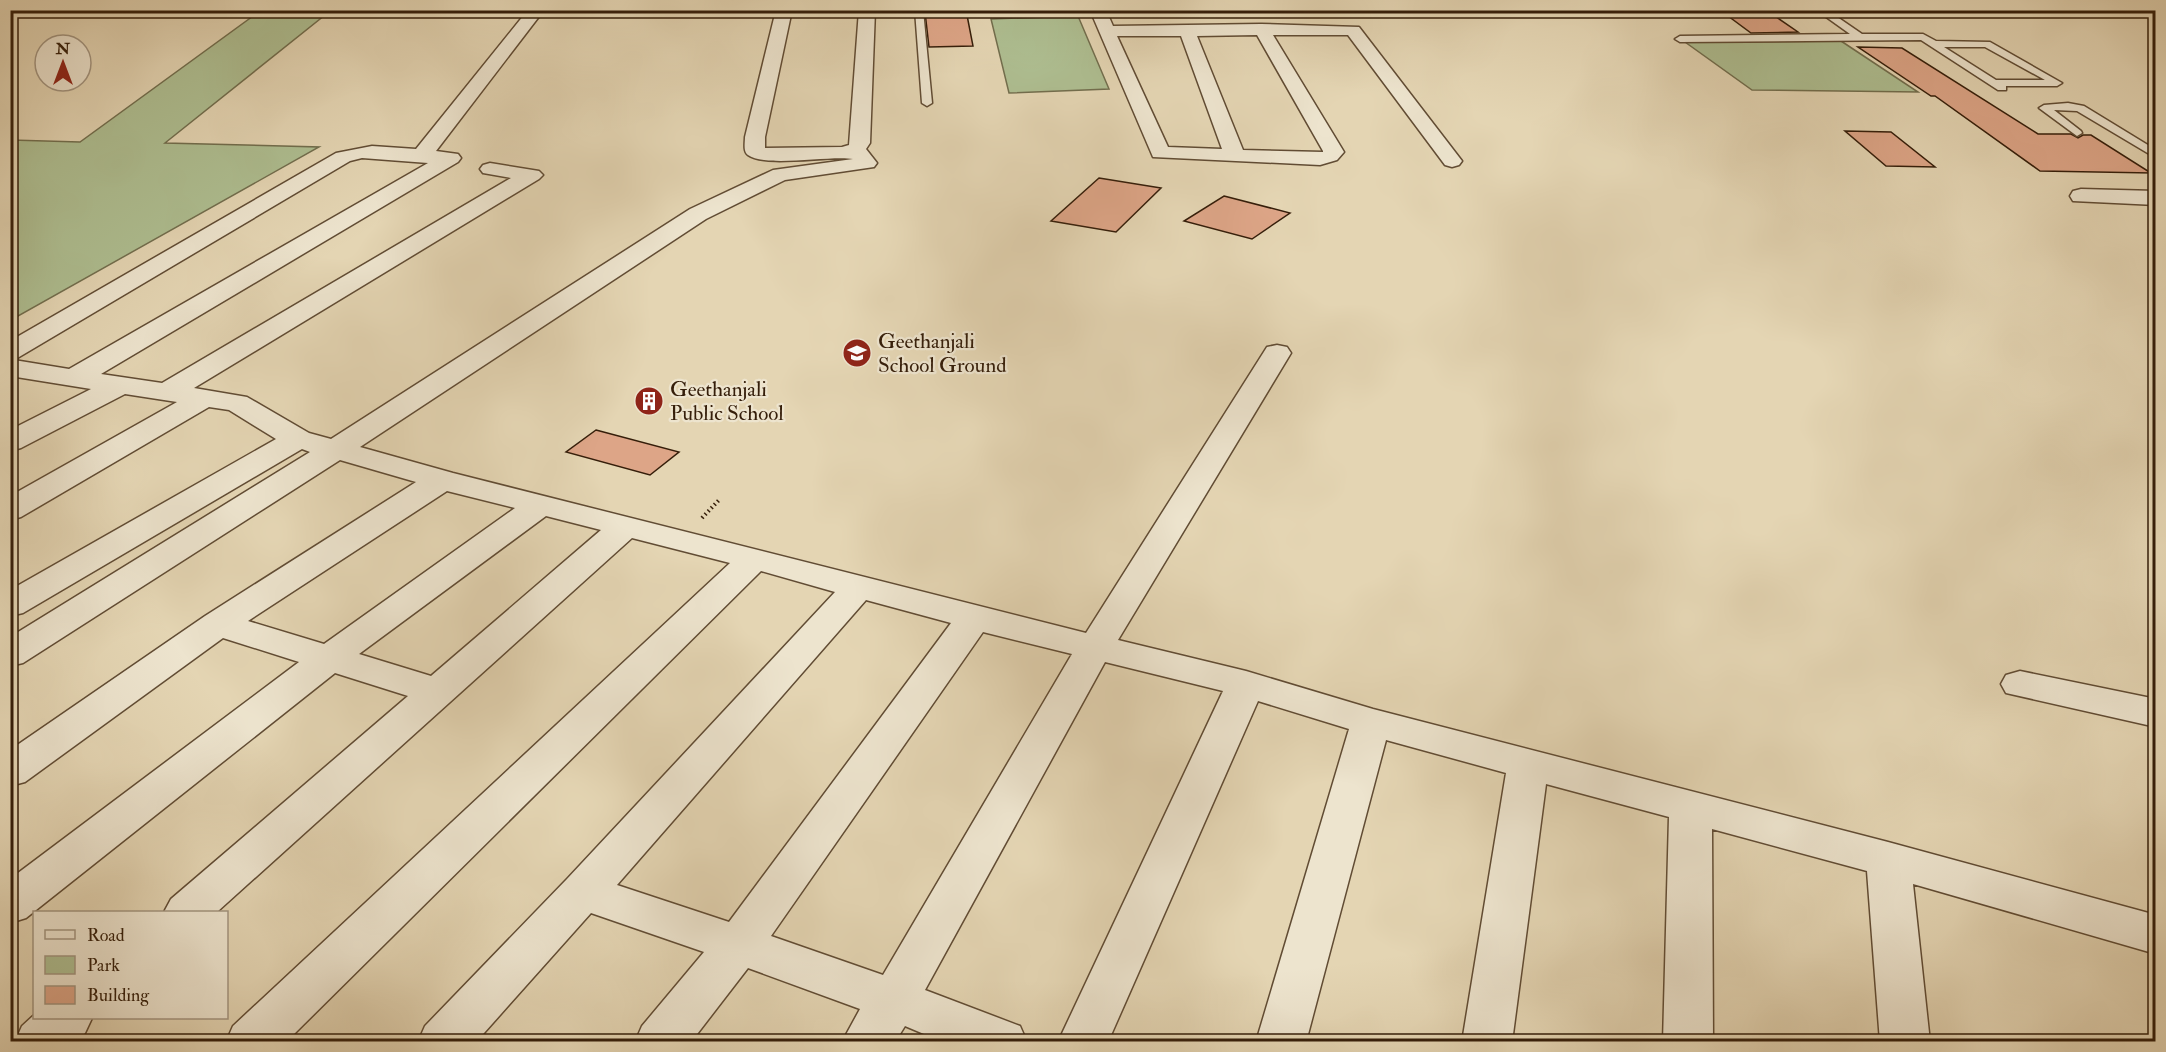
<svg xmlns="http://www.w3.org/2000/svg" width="2166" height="1052" font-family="'IM FELL Double Pica',serif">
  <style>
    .green { fill: #aebe91; stroke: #726e4e; stroke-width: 1.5 }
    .building { fill: #dda587; stroke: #351e0a; stroke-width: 1.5 }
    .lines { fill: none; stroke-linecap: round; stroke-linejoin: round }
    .lane-casing { stroke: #614c34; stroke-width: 3 }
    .street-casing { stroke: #614c34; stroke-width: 3 }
    .path { stroke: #351e0a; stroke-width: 4; stroke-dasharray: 1.5 3; stroke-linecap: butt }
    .lane { fill: #ede4ce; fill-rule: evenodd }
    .street { fill: #ede4ce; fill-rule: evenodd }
    .labels { text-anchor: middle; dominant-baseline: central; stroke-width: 4.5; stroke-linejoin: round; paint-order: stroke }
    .poi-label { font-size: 21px; fill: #351e0a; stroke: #ede4ce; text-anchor: start }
  </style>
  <rect width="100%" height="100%" fill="#e4d5b3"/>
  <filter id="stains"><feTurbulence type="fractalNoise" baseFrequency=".00333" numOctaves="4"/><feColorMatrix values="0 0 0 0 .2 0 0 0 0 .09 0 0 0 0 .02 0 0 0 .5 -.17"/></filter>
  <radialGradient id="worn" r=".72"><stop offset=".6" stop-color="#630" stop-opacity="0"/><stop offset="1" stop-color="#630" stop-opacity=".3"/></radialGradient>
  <path class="green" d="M260,11H330L165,143L319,147L11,320V140L80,142Z
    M1078,16L1109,89L1009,93L991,19Z
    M1841,41L1918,92L1752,90L1685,42Z"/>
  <path class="building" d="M966,10L973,46L929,47L925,12Z
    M1720,10H1766L1798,32L1751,33Z
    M1858,47L1902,48L2038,134H2071L2078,138L2083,135H2091L2151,173L2040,171L1935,96H1931Z
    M1845,131L1891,132L1935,167L1886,166Z
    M1099,178L1161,188L1116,232L1051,221Z
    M1224,196L1290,213L1252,239L1184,221Z
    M596,430L679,452L650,475L566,452Z"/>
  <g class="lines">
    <g class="lane-casing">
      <path id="lane" d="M915,10H923L932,103L927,106L922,103Z
        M1784,10H1827L1862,34H1923L1936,41L1990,42L2062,83L2057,86H2006V90H1998L1921,40L1680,42L1675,39L1680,36L1850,34L1822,14ZM1944,47H1985L2045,80H1996Z
        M2068,103L2084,106L2156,150V158L2077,111L2054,110L2081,131L2082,133L2077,136L2039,108L2044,105Z"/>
    </g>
    <g class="street-casing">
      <path id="street" d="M528,10H544L436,151L458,154L461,158L458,162L101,374L162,383L511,178L483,173L480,169L483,165L490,163L539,171L543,175L539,179L194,388L247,397L309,433L331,439L690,209L773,170L853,159C831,155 766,168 748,155C743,152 745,142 745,137L776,10H792L765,137V148L842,147L849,145L859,10H875L870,143L866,149L877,163L874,167L785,180L706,219L360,447L453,473L1086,633L1267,347L1277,345L1287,347L1291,353L1118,640L1246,671L1373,709L1888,842L2156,915V954L1913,884L1930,1042H1880L1867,871L1712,829L1713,1042H1663L1669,817L1546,784L1512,1042H1462L1506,773L1386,740L1306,1042H1256L1349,729L1258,701L1108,1042H1058L1223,691L1105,662L925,990L1020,1026L1027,1042H943L905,1026L895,1042H842L860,1009L748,968L691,1042H635L642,1026L704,952L591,913L476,1042H418L425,1026L567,879L835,592L761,571L286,1042H226L233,1026L730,563L632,538L217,912H164L171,899L408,696L335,673L26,918L10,923V879L299,662L223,638L25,782L10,786V750L205,616L416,482L340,460L23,663L10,666V637L310,452L302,449L23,613L10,616V590L276,439L229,410L209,407L21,517L10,520V496L177,402L125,394L21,448L10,451V430L91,389L10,376V341L336,153L372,146L416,149ZM362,158L428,163L69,369L14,360L350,161ZM447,491L515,508L324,644L248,621ZM546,516L601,530L431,676L359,654ZM866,600L951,623L729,922L617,885ZM983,632L1072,654L883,975L771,936Z
        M1090,10H1106L1113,26L1261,24L1359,27L1462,161L1459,165L1452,167L1445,165L1348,35H1273L1344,152L1337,160L1320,165L1153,157ZM1257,35L1323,151V152L1243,150L1197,36ZM1117,36H1181L1222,149L1168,147Z
        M2081,189L2156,191V205L2073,201L2070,196L2073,191Z
        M2020,671L2156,699V727L2006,693L2001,684L2006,675Z
        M34,1015V1018H92L85,1033L76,1042H15L22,1026Z"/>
    </g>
    <path class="path" d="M702,518L719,500"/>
    <use href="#lane" class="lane"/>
    <use href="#street" class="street"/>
  </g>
  <defs>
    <g id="school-disc" transform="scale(1.5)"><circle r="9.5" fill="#8f2418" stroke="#ede4ce"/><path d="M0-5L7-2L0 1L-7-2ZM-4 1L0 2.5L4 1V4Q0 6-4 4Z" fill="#fff"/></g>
    <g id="building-disc" transform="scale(1.5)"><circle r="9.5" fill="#8f2418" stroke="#ede4ce"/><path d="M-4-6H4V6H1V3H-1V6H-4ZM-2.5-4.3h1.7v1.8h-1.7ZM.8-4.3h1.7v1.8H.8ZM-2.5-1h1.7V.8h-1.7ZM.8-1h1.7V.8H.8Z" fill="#fff"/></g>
  </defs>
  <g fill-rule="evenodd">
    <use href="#school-disc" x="857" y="353"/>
    <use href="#building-disc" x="649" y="401"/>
  </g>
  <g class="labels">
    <g class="poi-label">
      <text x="878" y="341">Geethanjali<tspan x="878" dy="24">School Ground</tspan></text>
      <text x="670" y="389">Geethanjali<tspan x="670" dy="24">Public School</tspan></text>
    </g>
  </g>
  <rect width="2166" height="1052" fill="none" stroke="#e4d5b3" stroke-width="36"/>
  <rect x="12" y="12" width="2142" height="1028" fill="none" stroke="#351e0a" stroke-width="3"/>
  <rect x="18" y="18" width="2130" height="1016" fill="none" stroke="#351e0a" stroke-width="1.5"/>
  <rect x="33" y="911" width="195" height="108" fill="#ede4ce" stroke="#a39580" stroke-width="1.5"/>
  <rect x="45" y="930" width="30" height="9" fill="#ede4ce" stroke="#a39580" stroke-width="1.5"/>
  <text x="87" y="941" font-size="18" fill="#351e0a">Road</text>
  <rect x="45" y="956" width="30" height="18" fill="#aebe91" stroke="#a39580" stroke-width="1.5"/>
  <text x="87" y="971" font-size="18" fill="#351e0a">Park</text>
  <rect x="45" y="986" width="30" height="18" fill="#dda587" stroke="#a39580" stroke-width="1.5"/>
  <text x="87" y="1001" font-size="18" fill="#351e0a">Building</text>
  <g transform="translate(63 63)"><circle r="28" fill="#ede4ce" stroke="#a39580" stroke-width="1.5"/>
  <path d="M0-4.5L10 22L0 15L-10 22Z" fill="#8f2418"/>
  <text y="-9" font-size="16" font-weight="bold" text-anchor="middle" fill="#351e0a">N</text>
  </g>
  <rect width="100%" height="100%" filter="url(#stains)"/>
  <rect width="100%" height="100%" fill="url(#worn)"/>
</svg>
